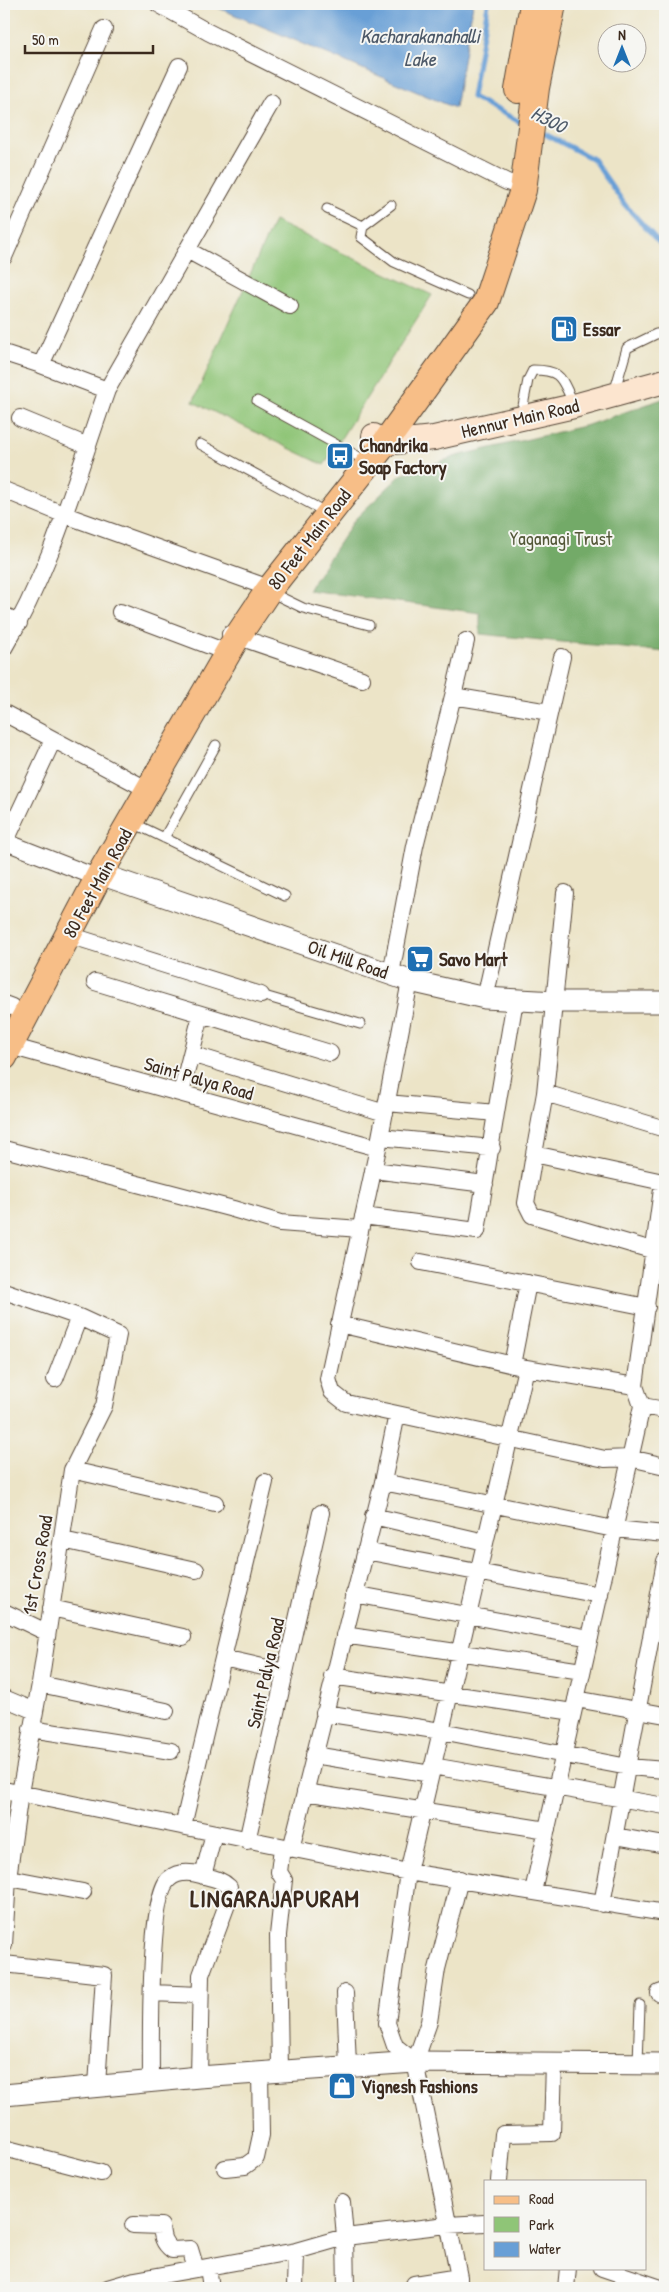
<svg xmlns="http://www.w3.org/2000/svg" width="669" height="2292" font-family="'Patrick Hand',sans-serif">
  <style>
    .green { fill: #8fc577; stroke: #65784a }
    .forest { fill: #73aa68; stroke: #576a43 }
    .water { fill: #689fd6; stroke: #52647a }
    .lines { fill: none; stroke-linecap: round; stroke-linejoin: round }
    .stream { stroke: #689fd6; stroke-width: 5 }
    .service-casing { stroke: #564637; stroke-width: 11 }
    .minor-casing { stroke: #564637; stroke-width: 18 }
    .tertiary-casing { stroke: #564637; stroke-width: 23 }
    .secondary-casing { stroke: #564637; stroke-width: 26 }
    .primary-casing { stroke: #564637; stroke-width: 28 }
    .service { stroke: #fff; stroke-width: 9 }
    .minor { stroke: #fff; stroke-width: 16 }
    .tertiary { stroke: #fff; stroke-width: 21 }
    .secondary { stroke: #fce5cf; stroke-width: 24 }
    .primary { stroke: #f7be87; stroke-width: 26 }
    .labels { text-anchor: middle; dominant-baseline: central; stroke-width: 4; stroke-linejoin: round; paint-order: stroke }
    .poi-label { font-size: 19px; font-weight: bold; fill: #3b2a1e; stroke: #f6f6f2; text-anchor: start }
    .street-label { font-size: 19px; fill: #3b2a1e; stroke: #f6f6f2 }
    .park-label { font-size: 19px; fill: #545839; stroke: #f6f6f2 }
    .water-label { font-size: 20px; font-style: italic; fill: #4d5968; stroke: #f6f6f2 }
    .district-label { font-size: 24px; font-weight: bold; letter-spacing: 1px; fill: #3b2a1e; stroke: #f6f6f2 }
  </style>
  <rect width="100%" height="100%" fill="#f6f6f2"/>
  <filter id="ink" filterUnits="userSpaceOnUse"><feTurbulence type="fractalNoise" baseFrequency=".02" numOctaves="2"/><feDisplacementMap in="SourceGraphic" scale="10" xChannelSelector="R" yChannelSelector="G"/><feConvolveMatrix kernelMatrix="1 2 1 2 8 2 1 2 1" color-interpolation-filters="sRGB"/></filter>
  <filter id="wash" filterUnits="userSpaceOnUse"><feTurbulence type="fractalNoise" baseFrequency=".0096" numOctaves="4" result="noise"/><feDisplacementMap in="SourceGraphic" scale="20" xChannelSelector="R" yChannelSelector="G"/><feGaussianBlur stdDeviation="1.12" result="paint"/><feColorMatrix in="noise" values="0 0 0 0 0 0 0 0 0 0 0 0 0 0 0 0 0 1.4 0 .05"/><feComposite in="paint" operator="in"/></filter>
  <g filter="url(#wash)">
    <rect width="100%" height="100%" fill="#ece4c7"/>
    <path class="green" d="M274,221L432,295L324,465L193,402Z"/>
    <path class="forest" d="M665,398V652L480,634V613L308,590L355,519L401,475L457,456L588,425Z"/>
    <path class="water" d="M209,4H473L455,108Z"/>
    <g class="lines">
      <path class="stream" d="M488,4L472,97L524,124
        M539,131L593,159L625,205L665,249"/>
    </g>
  </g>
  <g filter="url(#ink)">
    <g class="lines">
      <g class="service-casing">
        <path id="service" d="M391,205L363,226L361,237L394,262L468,295
          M327,209L363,226
          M614,393L627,348L656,334L665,333
          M257,401L359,457
          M521,416L528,380L533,370C564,370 561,380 574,404
          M200,444L318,508
          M270,592L303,608L369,625
          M131,822L285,896
          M164,838L216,745
          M261,995L360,1024
          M638,2063L640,2005"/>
      </g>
      <g class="minor-casing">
        <path id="minor" d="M158,4L208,32L507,182L523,187
          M187,250L290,306
          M4,257L104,29
          M4,353L41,365L107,390C76,477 52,568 4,648
          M41,365L179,66
          M107,390L271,103
          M20,418L88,446
          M4,490L65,515L258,584L268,591
          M120,612L218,649
          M4,615L19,623
          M230,634L362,679
          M453,696L466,641
          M4,713L137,784
          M6,842L88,874
          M4,845L53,740
          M565,893L545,1093L665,1129
          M69,935L261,995
          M391,974L415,846L453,696L549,712
          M95,982L330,1053
          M485,998L562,657
          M4,1004L12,1007
          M10,1046L378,1148L328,1379L332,1392L346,1403L605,1459L630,1458L665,1466
          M191,1054L385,1113
          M181,1093L201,1015
          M545,1093L534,1154L663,1182L635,1386
          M496,1113L515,1000
          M380,1137L492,1148
          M378,1148L410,981
          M4,1149L233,1209L280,1223L360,1229
          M534,1154L526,1203L532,1215L655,1251
          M373,1170L485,1184
          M363,1216L477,1231L496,1113L387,1103
          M421,1262L647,1307
          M4,1291L79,1317L118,1335L104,1406L72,1470L40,1684L20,1793L8,1878L4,1945
          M339,1324L526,1368L635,1386L642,1406L533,1891
          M512,1365L528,1283
          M55,1379L79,1317
          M642,1406L665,1410
          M72,1470L215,1503
          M383,1482L614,1529L665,1534
          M373,1516L485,1542
          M63,1540L196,1570
          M365,1551L600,1595
          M354,1594L590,1638
          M51,1608L183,1637
          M4,1612L46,1632
          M344,1635L582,1671
          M223,1658L285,1672
          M332,1676L573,1712
          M40,1684L166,1711
          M4,1698L35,1711
          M576,1699L665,1715
          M324,1713L441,1731L628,1767L665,1770
          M31,1729L171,1751
          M314,1755L431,1774
          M432,1766L665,1806
          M4,1790L408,1872L665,1913
          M305,1792L547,1830
          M183,1826L265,1482
          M615,1836L665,1845
          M247,1841L321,1513
          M291,1849L383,1482L397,1414
          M203,1876L214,1833
          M4,1877L83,1892
          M602,1904L665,1561
          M4,1964L104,1975L97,2086
          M152,1993L200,1995
          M345,1993L348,2066
          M659,1993L665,1991
          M415,2062L429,2022L437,1969L460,1879
          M280,2071L278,1935L284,1880L279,1872L282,1848
          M151,2082C151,2050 148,1896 169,1879C178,1871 190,1872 201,1875C212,1878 221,1879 229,1887V1899L201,1975L199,2077
          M4,2148L101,2173
          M225,2168L245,2166L256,2158L261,2135L260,2072
          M499,2181L503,2134L552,2133L554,2063
          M342,2202L345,2237L346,2288
          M133,2225L161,2226C162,2237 163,2243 172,2250L190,2249L196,2269
          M208,2267L211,2288
          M602,2268L661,2288
          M108,2288L135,2280L296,2251L345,2237L447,2225L485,2223
          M295,2288L296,2251
          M414,2288V2284L459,2277
          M459,2288V2277L415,2062L395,2046L387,2023L408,1872L526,1368
          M566,2288L568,2268"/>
      </g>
      <g class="tertiary-casing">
        <path id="tertiary" d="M100,874L410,981L485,998L556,1002H665
          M4,2095L199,2077L415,2062L665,2064"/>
      </g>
      <g class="secondary-casing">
        <path id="secondary" d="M374,436L385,443L434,438L574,406L665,381"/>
      </g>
      <g class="primary-casing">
        <path id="primary" d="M518,90L533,4
          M4,1057L100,874L237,637L268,591L385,443L486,302L523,190L536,88L553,4"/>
      </g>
      <use href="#service" class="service"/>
      <use href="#minor" class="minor"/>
      <use href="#tertiary" class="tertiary"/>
      <use href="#secondary" class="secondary"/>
      <use href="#primary" class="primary"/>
    </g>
  </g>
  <defs>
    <g id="fuel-square" transform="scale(1.4375)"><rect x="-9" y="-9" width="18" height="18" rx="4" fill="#1f6fb2" stroke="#f6f6f2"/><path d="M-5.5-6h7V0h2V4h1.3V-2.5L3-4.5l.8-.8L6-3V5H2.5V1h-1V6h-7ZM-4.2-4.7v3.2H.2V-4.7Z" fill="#fff"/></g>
    <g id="bus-square" transform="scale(1.4375)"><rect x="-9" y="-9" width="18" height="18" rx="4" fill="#1f6fb2" stroke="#f6f6f2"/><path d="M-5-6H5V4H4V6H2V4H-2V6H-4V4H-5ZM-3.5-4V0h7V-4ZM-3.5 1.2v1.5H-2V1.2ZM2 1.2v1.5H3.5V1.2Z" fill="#fff"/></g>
    <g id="supermarket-square" transform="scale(1.4375)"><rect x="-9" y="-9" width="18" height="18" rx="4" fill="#1f6fb2" stroke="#f6f6f2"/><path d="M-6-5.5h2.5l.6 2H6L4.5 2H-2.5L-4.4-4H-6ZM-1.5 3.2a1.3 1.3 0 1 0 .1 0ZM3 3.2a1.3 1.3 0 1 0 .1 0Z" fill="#fff"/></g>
    <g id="shop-square" transform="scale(1.4375)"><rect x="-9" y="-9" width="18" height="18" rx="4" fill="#1f6fb2" stroke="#f6f6f2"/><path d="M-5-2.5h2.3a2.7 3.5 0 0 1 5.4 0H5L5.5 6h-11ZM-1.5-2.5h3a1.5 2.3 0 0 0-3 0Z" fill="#fff"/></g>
  </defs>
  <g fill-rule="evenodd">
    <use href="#fuel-square" x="564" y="329"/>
    <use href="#bus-square" x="340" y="456"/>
    <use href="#supermarket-square" x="420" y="959"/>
    <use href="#shop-square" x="342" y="2086"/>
  </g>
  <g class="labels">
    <g class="poi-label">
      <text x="583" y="329">Essar</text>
      <text x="359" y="445">Chandrika<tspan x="359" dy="22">Soap Factory</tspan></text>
      <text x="439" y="959">Savo Mart</text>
      <text x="361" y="2086">Vignesh Fashions</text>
    </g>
    <g class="street-label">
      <text transform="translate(520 418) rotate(-13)">Hennur Main Road</text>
      <text transform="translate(309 539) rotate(-52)">80 Feet Main Road</text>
      <text transform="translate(97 883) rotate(-61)">80 Feet Main Road</text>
      <text transform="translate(348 959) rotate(19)">Oil Mill Road</text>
      <text transform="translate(199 1078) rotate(16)">Saint Palya Road</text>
      <text transform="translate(37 1565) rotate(-80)">1st Cross Road</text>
      <text transform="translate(265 1673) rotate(-77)">Saint Palya Road</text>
    </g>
    <g class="park-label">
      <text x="561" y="538">Yaganagi Trust</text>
    </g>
    <g class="water-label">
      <text x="420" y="35">Kacharakanahalli<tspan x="420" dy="23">Lake</tspan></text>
      <text transform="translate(549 119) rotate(27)">H300</text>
    </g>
    <g class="district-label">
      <text x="275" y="1898">LINGARAJAPURAM</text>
    </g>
  </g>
  <rect width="669" height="2292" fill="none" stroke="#f6f6f2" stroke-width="20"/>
  <rect x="484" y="2180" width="162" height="90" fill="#f6f6f2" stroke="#aba49d"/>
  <rect x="494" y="2196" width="25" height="8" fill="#f7be87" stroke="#aba49d"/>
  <text x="529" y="2204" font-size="15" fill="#3b2a1e">Road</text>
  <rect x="494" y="2217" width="25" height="15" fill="#8fc577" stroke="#aba49d"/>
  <text x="529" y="2230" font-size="15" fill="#3b2a1e">Park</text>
  <rect x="494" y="2242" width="25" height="15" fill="#689fd6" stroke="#aba49d"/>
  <text x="529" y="2254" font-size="15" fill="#3b2a1e">Water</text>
  <g transform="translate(622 48)"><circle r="24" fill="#f6f6f2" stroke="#aba49d"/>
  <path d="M0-4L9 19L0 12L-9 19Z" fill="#1f6fb2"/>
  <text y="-8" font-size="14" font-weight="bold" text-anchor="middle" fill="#3b2a1e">N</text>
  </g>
  <path d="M25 45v8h128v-8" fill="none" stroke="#3b2a1e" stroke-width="2.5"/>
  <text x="32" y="45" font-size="15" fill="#3b2a1e" stroke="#f6f6f2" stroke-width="4" paint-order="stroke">50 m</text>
</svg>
